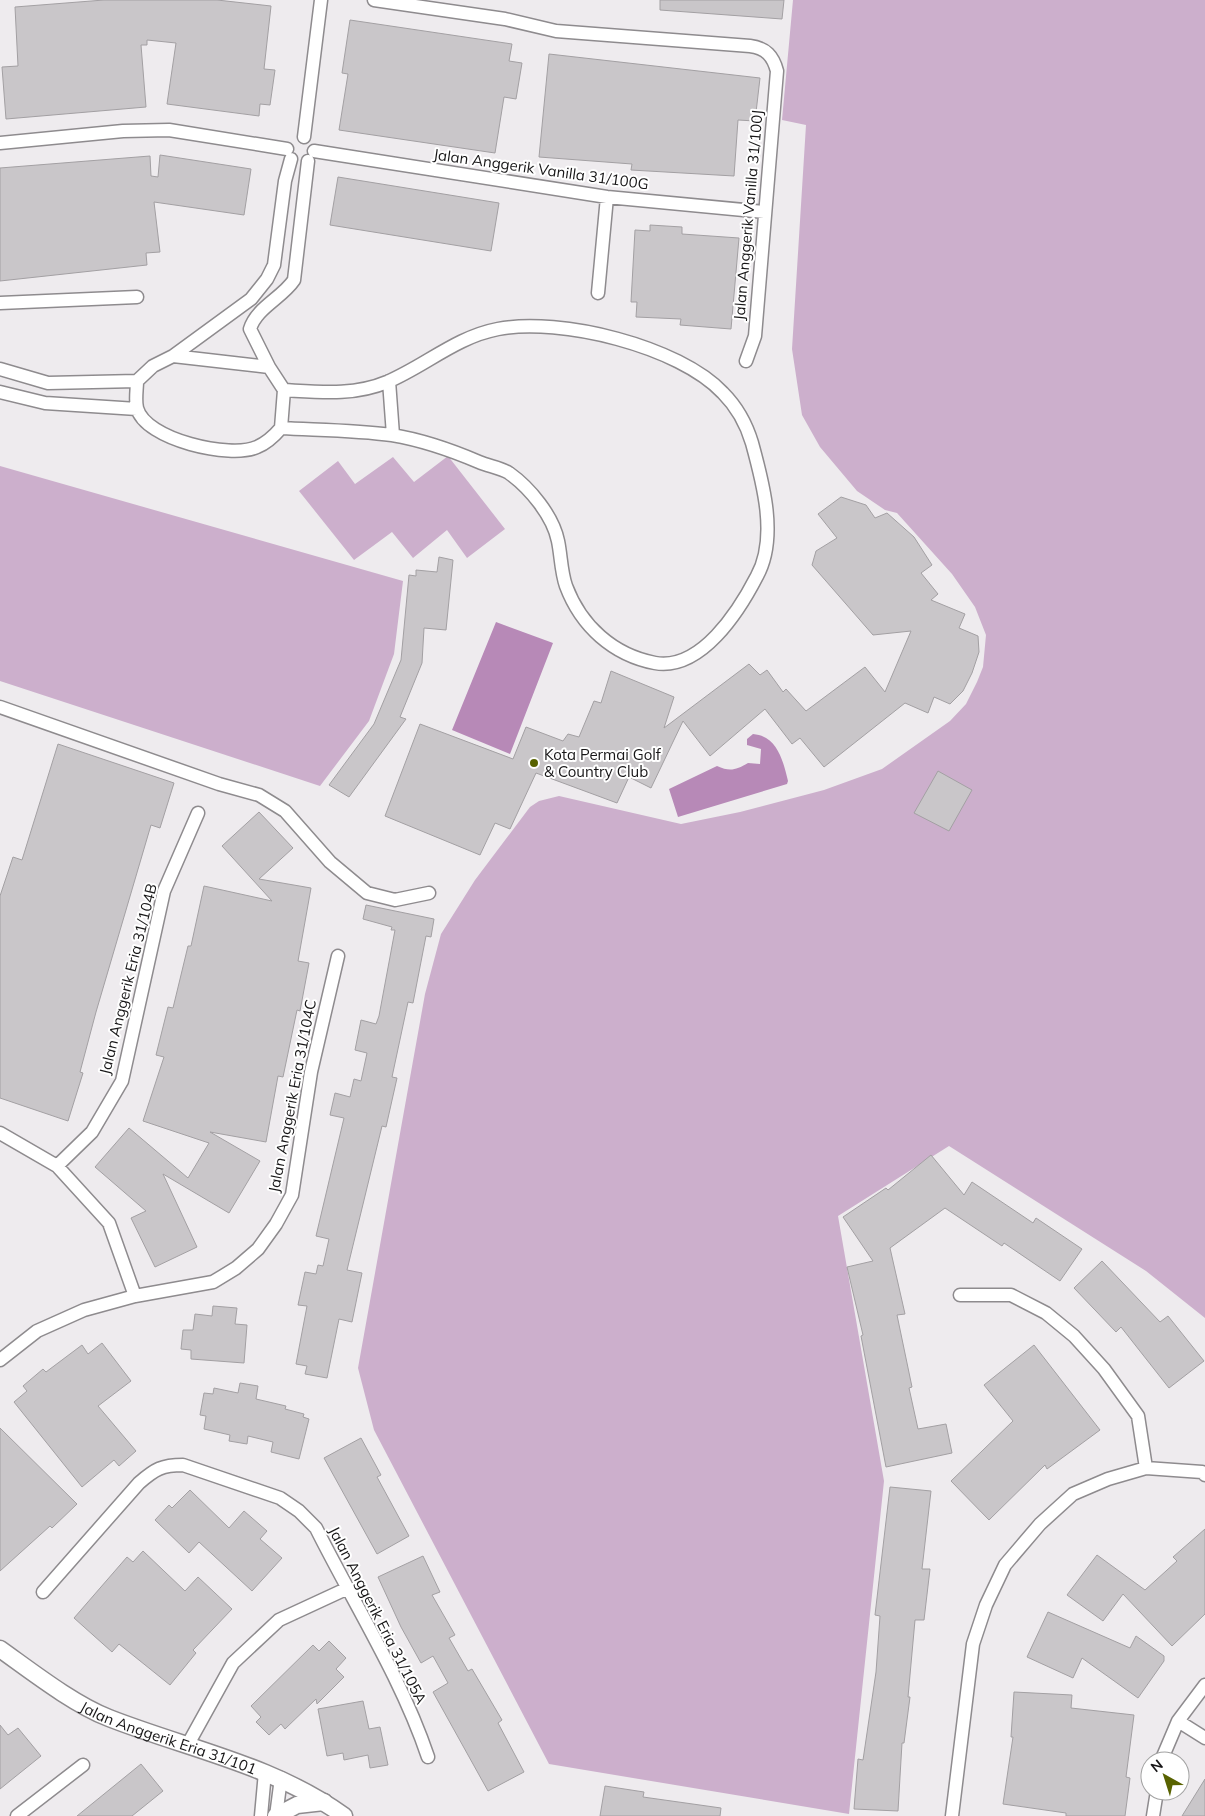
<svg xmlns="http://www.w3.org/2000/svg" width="1205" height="1816" font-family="Mulish,sans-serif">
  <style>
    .green { fill: #ccafcc }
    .water { fill: #b789b7 }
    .building { fill: #c9c6c9; stroke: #a3a0a3 }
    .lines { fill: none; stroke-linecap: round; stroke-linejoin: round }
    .minor-casing { stroke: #8e8b8e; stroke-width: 15 }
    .tertiary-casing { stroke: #8e8b8e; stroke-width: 19 }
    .minor { stroke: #fff; stroke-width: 12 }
    .tertiary { stroke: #fff; stroke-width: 16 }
    .poi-dot { fill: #586200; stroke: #fff; stroke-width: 2 }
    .labels { text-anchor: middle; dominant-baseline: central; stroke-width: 4; stroke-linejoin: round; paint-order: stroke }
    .street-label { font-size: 15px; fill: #171617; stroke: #fff }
    .poi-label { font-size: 15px; fill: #171617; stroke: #fff; text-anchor: start }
  </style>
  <rect width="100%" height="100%" fill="#eeebee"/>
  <path class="green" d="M793,0H1205V1318L1146,1271L949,1146L838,1216L884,1481L849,1814L549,1764L374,1430L358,1368L425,994L441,934L475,880L530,807L539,801L559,796L681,824L740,812L824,790L882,769L950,721L966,704L977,682L983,667L986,635L975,607L952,574L897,513L885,510L857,491L820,447L802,415L792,349L806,125L782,120Z
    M448,456L505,529L467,558L447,530L413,558L392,532L354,560L299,491L338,461L355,484L393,457L414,482Z
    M0,466L403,581L394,654L369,721L320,786L0,681Z"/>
  <path class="water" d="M496,622L553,643L510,754L452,730Z
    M753,734C777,736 783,760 788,781L787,784L678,817L669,789L717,766C730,772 736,770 748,763L760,764L761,749L747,745V739Z"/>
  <path class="building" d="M104,0H217L271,6L264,69L275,70L270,105L260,104L259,116L167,104L176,43L147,40V45H141L146,107L6,119L2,67L18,66L15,7Z
    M660,0H784L782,19L660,10Z
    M350,20L512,44L509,61L522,63L516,99L504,97L495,153L339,130L348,74L342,73Z
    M549,54L760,78L755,121L738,120L734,176L631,170L632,164L539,157Z
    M160,155L251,169L244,215L154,202L160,252L146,253L147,265L0,281V168L150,156L151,176L158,177Z
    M338,177L499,203L491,251L330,225Z
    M650,225L682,227V234L739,238L731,329L680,325L681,319L636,317L637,302H631L635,230L650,231Z
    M841,497L866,505L875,518L887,513L914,537L932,565L921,573L938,594L931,600L965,614L959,628L978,636L979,652L972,673L963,691L950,704L934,697L928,713L905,703L824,767L800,738L792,744L765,709L710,756L683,721L651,788L629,777L617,803L536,773L510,829L495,823L480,855L385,816L420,724L513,759L526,727L563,741L568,734L579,737L594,701L601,703L611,671L674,697L664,728L749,664L760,675L767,670L783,692L786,689L806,711L865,667L885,692L911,631L873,635L812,565L816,551L837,538L818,514Z
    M439,557L453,560L446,630L424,628L422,663L400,717L406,719L349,797L329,785L374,724L401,660L409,575L416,576V570L437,572Z
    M58,744L174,783L160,828L151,825L96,1012L80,1072L83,1073L68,1121L0,1098V896L13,857L22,860Z
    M938,771L972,790L949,831L914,813Z
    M259,812L293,848L259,879L311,888L298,961L309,963L300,1011L297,1010L283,1077L278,1076L266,1142L210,1132L260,1161L229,1213L163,1174L197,1247L155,1267L131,1218L146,1211L95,1167L129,1128L188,1178L209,1143L143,1121L164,1057L156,1055L168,1007L173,1008L188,946H191L204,886L272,901L222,846Z
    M366,905L434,919L431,937L426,936L413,1003L408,1002L392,1077L397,1078L386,1127L382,1126L347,1270L362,1273L352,1322L339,1319L327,1378L305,1374L307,1366L296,1364L307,1306L298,1305L305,1272L316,1274L318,1265L323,1266L329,1239L316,1236L344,1118L330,1115L335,1093L350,1097L354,1079L361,1081L367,1053L355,1050L361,1020L376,1024L379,1016L395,930H391L392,927L363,919Z
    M931,1155L964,1195L972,1182L1033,1223L1036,1218L1082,1249L1060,1281L1004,1243L1002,1246L945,1208L890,1248L905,1314L897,1315L912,1387L909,1388L918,1429L946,1424L952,1453L886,1467L861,1336L863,1335L847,1267L873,1261L843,1217L886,1188L888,1190Z
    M1102,1261L1160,1322L1168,1316L1204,1361L1169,1388L1121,1327L1116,1332L1074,1288Z
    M213,1306L237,1308L235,1324L247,1325L244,1363L191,1359V1350L181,1349L183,1330H193L195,1314L212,1316Z
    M102,1343L131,1381L98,1406L136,1451L119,1466L114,1460L82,1487L14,1402L27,1391L23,1386L43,1369L46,1372L82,1345L88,1354Z
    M1034,1345L1100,1430L1047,1469L1045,1465L989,1520L951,1481L1013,1421L984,1385Z
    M240,1383L258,1386L256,1399L286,1406L285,1409L304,1414L303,1417L309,1419L299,1459L271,1452L273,1442L248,1436L247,1444L229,1441L230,1435L204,1429L206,1416L200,1415L204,1393L213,1394L214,1388L238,1393Z
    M0,1428L77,1504L52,1528L50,1526L0,1571Z
    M361,1438L381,1475L377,1477L409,1536L377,1554L324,1458Z
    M890,1487L931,1491L922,1569H930L924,1620H915L908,1697H910L904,1743H902L898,1811L854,1809L858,1759L863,1760L876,1672L880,1616L875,1615Z
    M190,1490L229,1528L244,1511L267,1531L260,1539L282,1558L252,1591L199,1542L189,1553L155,1520L169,1505L172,1508Z
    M1205,1529V1614L1172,1646L1123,1594L1103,1621L1067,1595L1097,1555L1145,1590L1177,1561L1173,1557Z
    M143,1551L185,1591L198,1577L232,1609L193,1650L196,1653L170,1685L119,1644L112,1652L74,1618L127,1557L133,1562Z
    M423,1556L440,1592L432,1595L455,1635L449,1638L468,1671L472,1669L502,1720L498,1723L524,1772L488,1791L433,1692L448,1683L433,1656L421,1663L401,1627L378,1577Z
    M1048,1612L1130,1648L1136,1636L1164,1656V1661L1138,1698L1082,1658L1073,1678L1027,1657Z
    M329,1641L346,1658L336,1669L344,1677L317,1704L316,1699L285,1729L281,1724L269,1735L256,1722L261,1717L251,1706L313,1645L319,1651Z
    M1014,1692L1072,1695L1071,1708L1134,1715L1126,1777L1130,1778L1125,1816H1066V1813L1003,1804L1013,1737H1011Z
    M363,1701L369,1729L380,1727L388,1765L370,1768L368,1755L344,1760L343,1753L327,1756L318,1709Z
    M0,1725L8,1735L18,1728L41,1756L0,1789Z
    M141,1764L163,1791L132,1816H77Z
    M1205,1779V1816H1182Z
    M605,1786L644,1792L643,1797L721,1808L720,1816H600Z"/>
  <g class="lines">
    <g class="minor-casing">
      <path id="minor" d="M374,0L505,19L556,31L750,46C766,48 773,56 777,71L755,336L746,361
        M304,137L321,0
        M0,143L123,131L169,130L287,149
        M314,151L607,197L765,212
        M598,293L607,197
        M0,303L137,297
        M173,356L269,367L284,390L281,428C275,435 267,443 257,447C231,459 145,440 137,408C135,400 137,389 137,381L153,366Z
        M173,356L251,299L267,279L274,265L285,181L291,159
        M269,367L250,329C256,308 282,298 294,280L308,161
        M0,369L48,383L137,381
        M389,381L393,435
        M0,392L45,403L137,409
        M281,428C318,430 356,430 392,435C422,440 451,450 479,462C488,466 501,468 509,473C530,488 553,516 558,541C561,555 561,572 566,586C581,626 613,655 655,663C701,671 739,611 757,576C778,538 763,483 752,443C746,423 738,408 723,393C679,346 560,317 498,329C456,337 425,366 387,382C354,396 319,392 284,390
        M0,707L219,784L259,795L285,811L330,862L367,893L395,900L429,893
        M0,1133L57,1166L109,1223L135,1296
        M57,1166L92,1132L122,1081L164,891L198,813
        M960,1295H1011L1046,1313L1074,1336L1104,1369L1138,1416L1146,1468
        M0,1360L37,1331L84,1310L135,1296L213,1282L236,1268L258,1249L276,1224L292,1195L311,1072L338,956
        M43,1592L139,1483C155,1469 162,1465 183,1465L280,1498L299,1511L316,1528C354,1604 401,1677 428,1757
        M1178,1721L1205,1738
        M187,1746L233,1663L279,1620L346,1589
        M1161,1761L1178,1721L1205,1685
        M17,1816L83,1765
        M261,1816L265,1772
        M276,1816L281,1778
        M952,1816L973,1644L986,1605L1005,1565L1040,1524L1073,1494L1108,1479L1146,1468L1202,1472L1205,1475
        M1153,1816L1157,1791"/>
    </g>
    <g class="tertiary-casing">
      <g id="tertiary">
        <path id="s1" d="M0,1649C31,1671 73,1704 109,1718C188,1749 274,1765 344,1816"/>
        <path d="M276,1816L297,1805L324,1802"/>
      </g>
    </g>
    <use href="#minor" class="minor"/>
    <use href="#tertiary" class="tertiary"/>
  </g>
  <circle class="poi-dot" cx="534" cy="763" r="5"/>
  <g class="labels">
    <g class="street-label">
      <text transform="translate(541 169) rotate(8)">Jalan Anggerik Vanilla 31/100G</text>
      <text transform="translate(748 215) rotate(-85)">Jalan Anggerik Vanilla 31/100J</text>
      <text transform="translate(128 979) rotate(-76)">Jalan Anggerik Eria 31/104B</text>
      <text transform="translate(292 1096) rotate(-79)">Jalan Anggerik Eria 31/104C</text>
      <text transform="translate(378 1615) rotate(63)">Jalan Anggerik Eria 31/105A</text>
      <text stroke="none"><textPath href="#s1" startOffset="192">Jalan Anggerik Eria 31/101</textPath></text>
    </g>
    <g class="poi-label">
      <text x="544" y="754">Kota Permai Golf<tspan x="544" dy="17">&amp; Country Club</tspan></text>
    </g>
  </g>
  <g transform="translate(1165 1776) rotate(321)"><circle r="24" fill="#ffffff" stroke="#a2a2a2"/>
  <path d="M0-4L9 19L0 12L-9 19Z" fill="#586200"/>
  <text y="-8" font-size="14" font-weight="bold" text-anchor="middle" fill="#171617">N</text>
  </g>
</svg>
